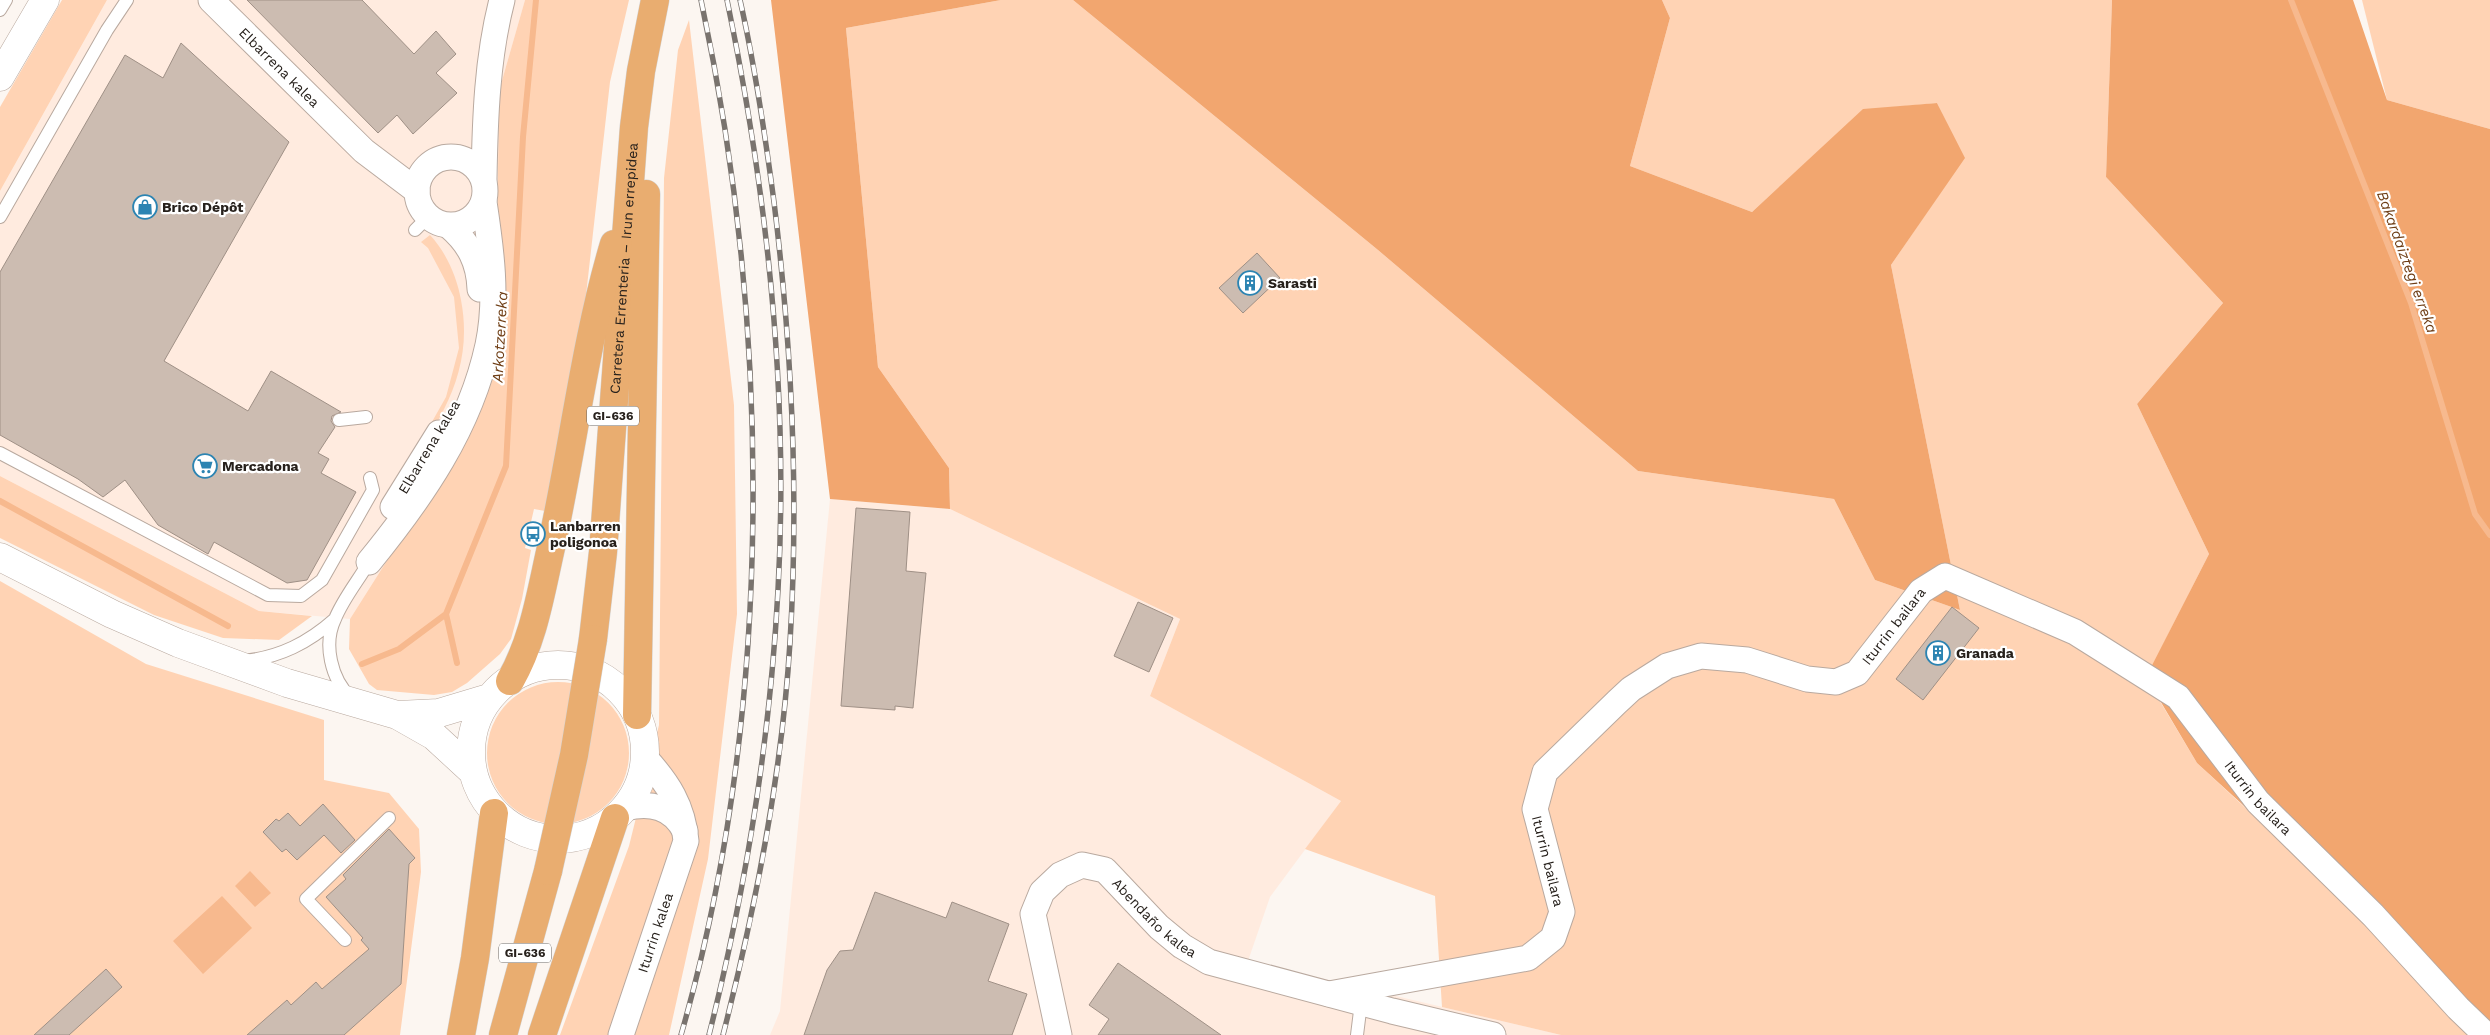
<svg xmlns="http://www.w3.org/2000/svg" width="2490" height="1035" font-family="'Work Sans',sans-serif">
  <style>
    .built { fill: #ffebdf }
    .green { fill: #ffd3b4 }
    .forest { fill: #f2a66f }
    .water { fill: #f7b98e }
    .lines { fill: none; stroke-linecap: round; stroke-linejoin: round }
    .stream { stroke: #f7b98e; stroke-width: 6 }
    .building { fill: #ccbcb1; stroke: #9f9086 }
    .service-casing { stroke: #b9a99f; stroke-width: 14 }
    .minor-casing { stroke: #b9a99f; stroke-width: 27 }
    .tertiary-casing { stroke: #b9a99f; stroke-width: 29 }
    .primary-casing { stroke: #d4d3d2; stroke-width: 29 }
    .service { stroke: #fff; stroke-width: 12 }
    .minor { stroke: #fff; stroke-width: 25 }
    .tertiary { stroke: #fff; stroke-width: 28 }
    .primary { stroke: #e9ad70; stroke-width: 28 }
    .rail-casing { stroke: #79736e; stroke-width: 5.5 }
    .rail { stroke: #fff; stroke-width: 4; stroke-dasharray: 11; stroke-linecap: butt }
    .primary-bridge-casing { stroke: #d4d3d2; stroke-width: 29; stroke-linecap: butt }
    .primary-bridge { stroke: #e9ad70; stroke-width: 28 }
    .labels { text-anchor: middle; dominant-baseline: central; stroke-width: 4.5; stroke-linejoin: round; paint-order: stroke }
    .shield { fill: #fff; stroke: #686460; stroke-width: 1 }
    .shield-label { font-size: 12px; font-weight: bold; fill: #27211c }
    .street-label { font-size: 14px; fill: #27211c; stroke: #fff }
    .poi-label { font-size: 14px; font-weight: bold; fill: #27211c; stroke: #fff; text-anchor: start }
    .water-label { font-size: 15px; font-style: italic; fill: #6f3e15; stroke: #fff }
  </style>
  <rect width="100%" height="100%" fill="#fcf6f1"/>
  <path class="built" d="M107,0H525L499,91L496,333L431,491L350,619L259,611L0,476V191Z
    M830,499L950,509L1180,619L1150,696L1341,801L1270,897L1248,961L1561,1035H770L780,1011Z"/>
  <path class="green" d="M62,0H107L0,191V107Z
    M525,0H629L610,82L584,313L545,511L534,509L525,548L531,550L522,599L511,639L500,654L467,683L452,692L434,695L377,690L369,684L349,649L350,619L431,491L496,333L499,91Z
    M1001,0H1073L1378,250L1638,471L1834,499L1875,580L1960,610L1891,265L1964,158L1937,103L1863,110L1752,212L1630,166L1670,18L1662,0H2112L2106,177L2223,303L2137,404L2209,554L2146,678L2197,763L2490,1035H1561L1442,1007L1435,896L1305,849L1341,801L1150,696L1180,619L950,509L949,468L878,367L846,28Z
    M2362,0H2490V129L2387,100Z
    M689,20L734,405L737,614L708,859L669,1035H560L629,846L659,725L664,178L678,50Z
    M430,235C446,252 457,277 461,300C475,373 438,425 398,482L446,397L459,348L454,297L428,248L421,242Z
    M0,476L259,611L312,616L279,640L223,638L154,615L0,538Z
    M0,581L146,664L324,720V780L389,793L419,829L421,872L400,1035H0Z
    M487 753a71 71 0 1 1 142 0a71 71 0 1 1-142 0Z"/>
  <path class="forest" d="M771,0H1001L846,28L878,367L949,468L950,509L830,499Z
    M1073,0H1662L1670,18L1630,166L1752,212L1863,109L1937,103L1965,158L1891,265L1960,610L1875,580L1834,499L1638,471L1378,250Z
    M2112,0H2353L2387,100L2490,129V1031L2197,763L2146,677L2209,554L2137,404L2223,303L2106,177Z"/>
  <path class="water" d="M250,871L271,893L255,907L235,886Z
    M222,896L252,928L203,974L173,941Z"/>
  <g class="lines">
    <path class="stream" d="M2291,0L2411,303L2475,514L2490,535
      M0,501L228,626
      M457,663L446,614L506,466L523,137L536,0
      M362,664L399,649L446,614"/>
  </g>
  <path class="building" d="M247,0H362L414,54L436,31L456,54L436,73L457,93L413,134L397,115L378,133Z
    M181,43L289,142L164,361L248,411L271,371L341,412L332,416L331,421L335,427L318,453L329,459L321,473L356,492L307,580L287,583L214,542L208,554L158,525L125,480L103,497L78,479L0,435V272L125,55L163,78Z
    M1257,253L1280,278L1243,313L1219,288Z
    M856,508L910,512L906,571L926,573L913,708L895,706V710L841,706Z
    M1138,602L1173,618L1149,672L1114,656Z
    M1952,607L1979,628L1923,700L1896,679Z
    M323,804L355,840L341,853L324,835L297,860L286,849L282,852L263,832L276,819L279,821L288,813L300,826Z
    M389,829L415,858L409,864L401,984L344,1035H247L287,1000L291,1005L316,982L322,989L369,949L361,940L363,938L326,897L346,879L343,875Z
    M875,892L946,918L952,902L1009,924L988,981L1027,994L1012,1035H804L827,970L840,951L853,950Z
    M1118,963L1221,1035H1098L1109,1019L1089,1005Z
    M106,969L122,987L69,1035H34Z"/>
  <g class="lines">
    <g class="service-casing">
      <path id="service" d="M0,10L6,0
        M0,217L107,30L127,0
        M415,230L428,217
        M339,420L366,417
        M0,453L268,595L301,596L322,580L373,490L370,478
        M244,661C280,657 308,643 335,619
        M351,698C331,679 323,644 335,619C343,599 358,581 369,562
        M345,940L306,899L389,818
        M1357,1035L1361,1003"/>
    </g>
    <g class="minor-casing">
      <g id="minor">
        <path id="s1" d="M211,0L364,151L417,191"/>
        <circle cx="451" cy="191" r="34"/>
        <path d="M484,179C485,119 487,58 502,0"/>
        <path d="M449,226C469,243 479,262 480,289"/>
        <path d="M393,507L439,433"/>
        <path d="M369,562C422,497 470,428 488,345C498,298 491,248 484,202"/>
        <path d="M625,808C650,802 672,806 685,831"/>
        <path id="s2" d="M1329,994L1528,958L1553,938L1562,912L1535,809L1545,772L1617,702L1631,689L1667,666L1701,656L1747,660L1807,679L1836,682L1857,673L1921,591L1945,576L2075,632L2178,697L2258,802L2373,915L2458,1008L2486,1035"/>
        <path id="s3" d="M621,1035L686,841C683,806 668,783 645,758"/>
        <path id="s4" d="M1059,1035L1033,914L1042,892L1060,875L1082,865L1105,870L1159,927L1182,946L1209,962L1392,1011L1493,1035"/>
      </g>
    </g>
    <g class="tertiary-casing">
      <path id="tertiary" d="M0,77L45,0
        M0,557L112,614L178,643L287,683L397,715L434,736L472,771
        M471 752a87 87 0 1 1 174 0a87 87 0 1 1-174 0Z
        M398,715L439,713L489,698"/>
    </g>
    <g class="primary-casing">
      <g id="primary">
        <path id="s5" d="M593,639L603,552L634,127L641,71L655,0"/>
        <path d="M510,681C533,641 540,597 550,552C573,450 584,345 614,244"/>
        <path d="M637,715L646,194"/>
        <path d="M461,1035L475,958L494,813"/>
        <path d="M503,1035L548,871"/>
        <path d="M542,1035L615,818"/>
      </g>
    </g>
    <use href="#service" class="service"/>
    <use href="#minor" class="minor"/>
    <use href="#tertiary" class="tertiary"/>
    <use href="#primary" class="primary"/>
    <g class="rail-casing">
      <path id="rail" d="M681,1035C775,708 772,331 701,0
        M709,1035C746,888 770,741 778,590C789,393 767,192 727,0
        M723,1035C756,906 782,775 790,642C799,495 792,348 774,202C765,134 755,66 740,0"/>
    </g>
    <use href="#rail" class="rail"/>
    <g class="primary-bridge-casing">
      <path id="primary-bridge" d="M548,871L574,755L593,639"/>
    </g>
    <use href="#primary-bridge" class="primary-bridge"/>
  </g>
  <defs>
    <g id="shop-ring" transform="scale(1.25)"><circle r="9.5" fill="#fff" stroke="#2c84b2" stroke-width="1.5"/><path d="M-5-2.5h2.3a2.7 3.5 0 0 1 5.4 0H5L5.5 6h-11ZM-1.5-2.5h3a1.5 2.3 0 0 0-3 0Z" fill="#2c84b2"/></g>
    <g id="building-ring" transform="scale(1.25)"><circle r="9.5" fill="#fff" stroke="#2c84b2" stroke-width="1.5"/><path d="M-4-6H4V6H1V3H-1V6H-4ZM-2.5-4.3h1.7v1.8h-1.7ZM.8-4.3h1.7v1.8H.8ZM-2.5-1h1.7V.8h-1.7ZM.8-1h1.7V.8H.8Z" fill="#2c84b2"/></g>
    <g id="supermarket-ring" transform="scale(1.25)"><circle r="9.5" fill="#fff" stroke="#2c84b2" stroke-width="1.5"/><path d="M-6-5.5h2.5l.6 2H6L4.5 2H-2.5L-4.4-4H-6ZM-1.5 3.2a1.3 1.3 0 1 0 .1 0ZM3 3.2a1.3 1.3 0 1 0 .1 0Z" fill="#2c84b2"/></g>
    <g id="bus-ring" transform="scale(1.25)"><circle r="9.5" fill="#fff" stroke="#2c84b2" stroke-width="1.5"/><path d="M-5-6H5V4H4V6H2V4H-2V6H-4V4H-5ZM-3.5-4V0h7V-4ZM-3.5 1.2v1.5H-2V1.2ZM2 1.2v1.5H3.5V1.2Z" fill="#2c84b2"/></g>
  </defs>
  <g fill-rule="evenodd">
    <use href="#shop-ring" x="145" y="207"/>
    <use href="#building-ring" x="1250" y="283"/>
    <use href="#supermarket-ring" x="205" y="466"/>
    <use href="#bus-ring" x="533" y="534"/>
    <use href="#building-ring" x="1938" y="653"/>
  </g>
  <g class="labels">
    <g class="shield">
      <rect x="587" y="406.5" width="52" height="19" rx="4"/>
      <rect x="499" y="943.5" width="52" height="19" rx="4"/>
    </g>
    <g class="shield-label">
      <text x="613" y="416">GI-636</text>
      <text x="525" y="953">GI-636</text>
    </g>
    <g class="street-label">
      <text stroke="none"><textPath href="#s1" startOffset="96">Elbarrena kalea</textPath></text>
      <text stroke="none"><textPath href="#s5" startOffset="372">Carretera Errenteria – Irun errepidea</textPath></text>
      <text transform="translate(429 447) rotate(-59)">Elbarrena kalea</text>
      <text stroke="none"><textPath href="#s2" startOffset="825">Iturrin bailara</textPath></text>
      <text stroke="none"><textPath href="#s2" startOffset="1290">Iturrin bailara</textPath></text>
      <text transform="translate(1548 861) rotate(76)">Iturrin bailara</text>
      <text stroke="none"><textPath href="#s4" startOffset="289">Abendaño kalea</textPath></text>
      <text stroke="none"><textPath href="#s3" startOffset="108">Iturrin kalea</textPath></text>
    </g>
    <g class="poi-label">
      <text x="162" y="207">Brico Dépôt</text>
      <text x="1268" y="283">Sarasti</text>
      <text x="222" y="466">Mercadona</text>
      <text x="550" y="526">Lanbarren<tspan x="550" dy="16">poligonoa</tspan></text>
      <text x="1956" y="653">Granada</text>
    </g>
    <g class="water-label">
      <text transform="translate(2407 262) rotate(70)">Bakardaiztegi erreka</text>
      <text transform="translate(500 337) rotate(-87)">Arkotzerreka</text>
    </g>
  </g>
</svg>
